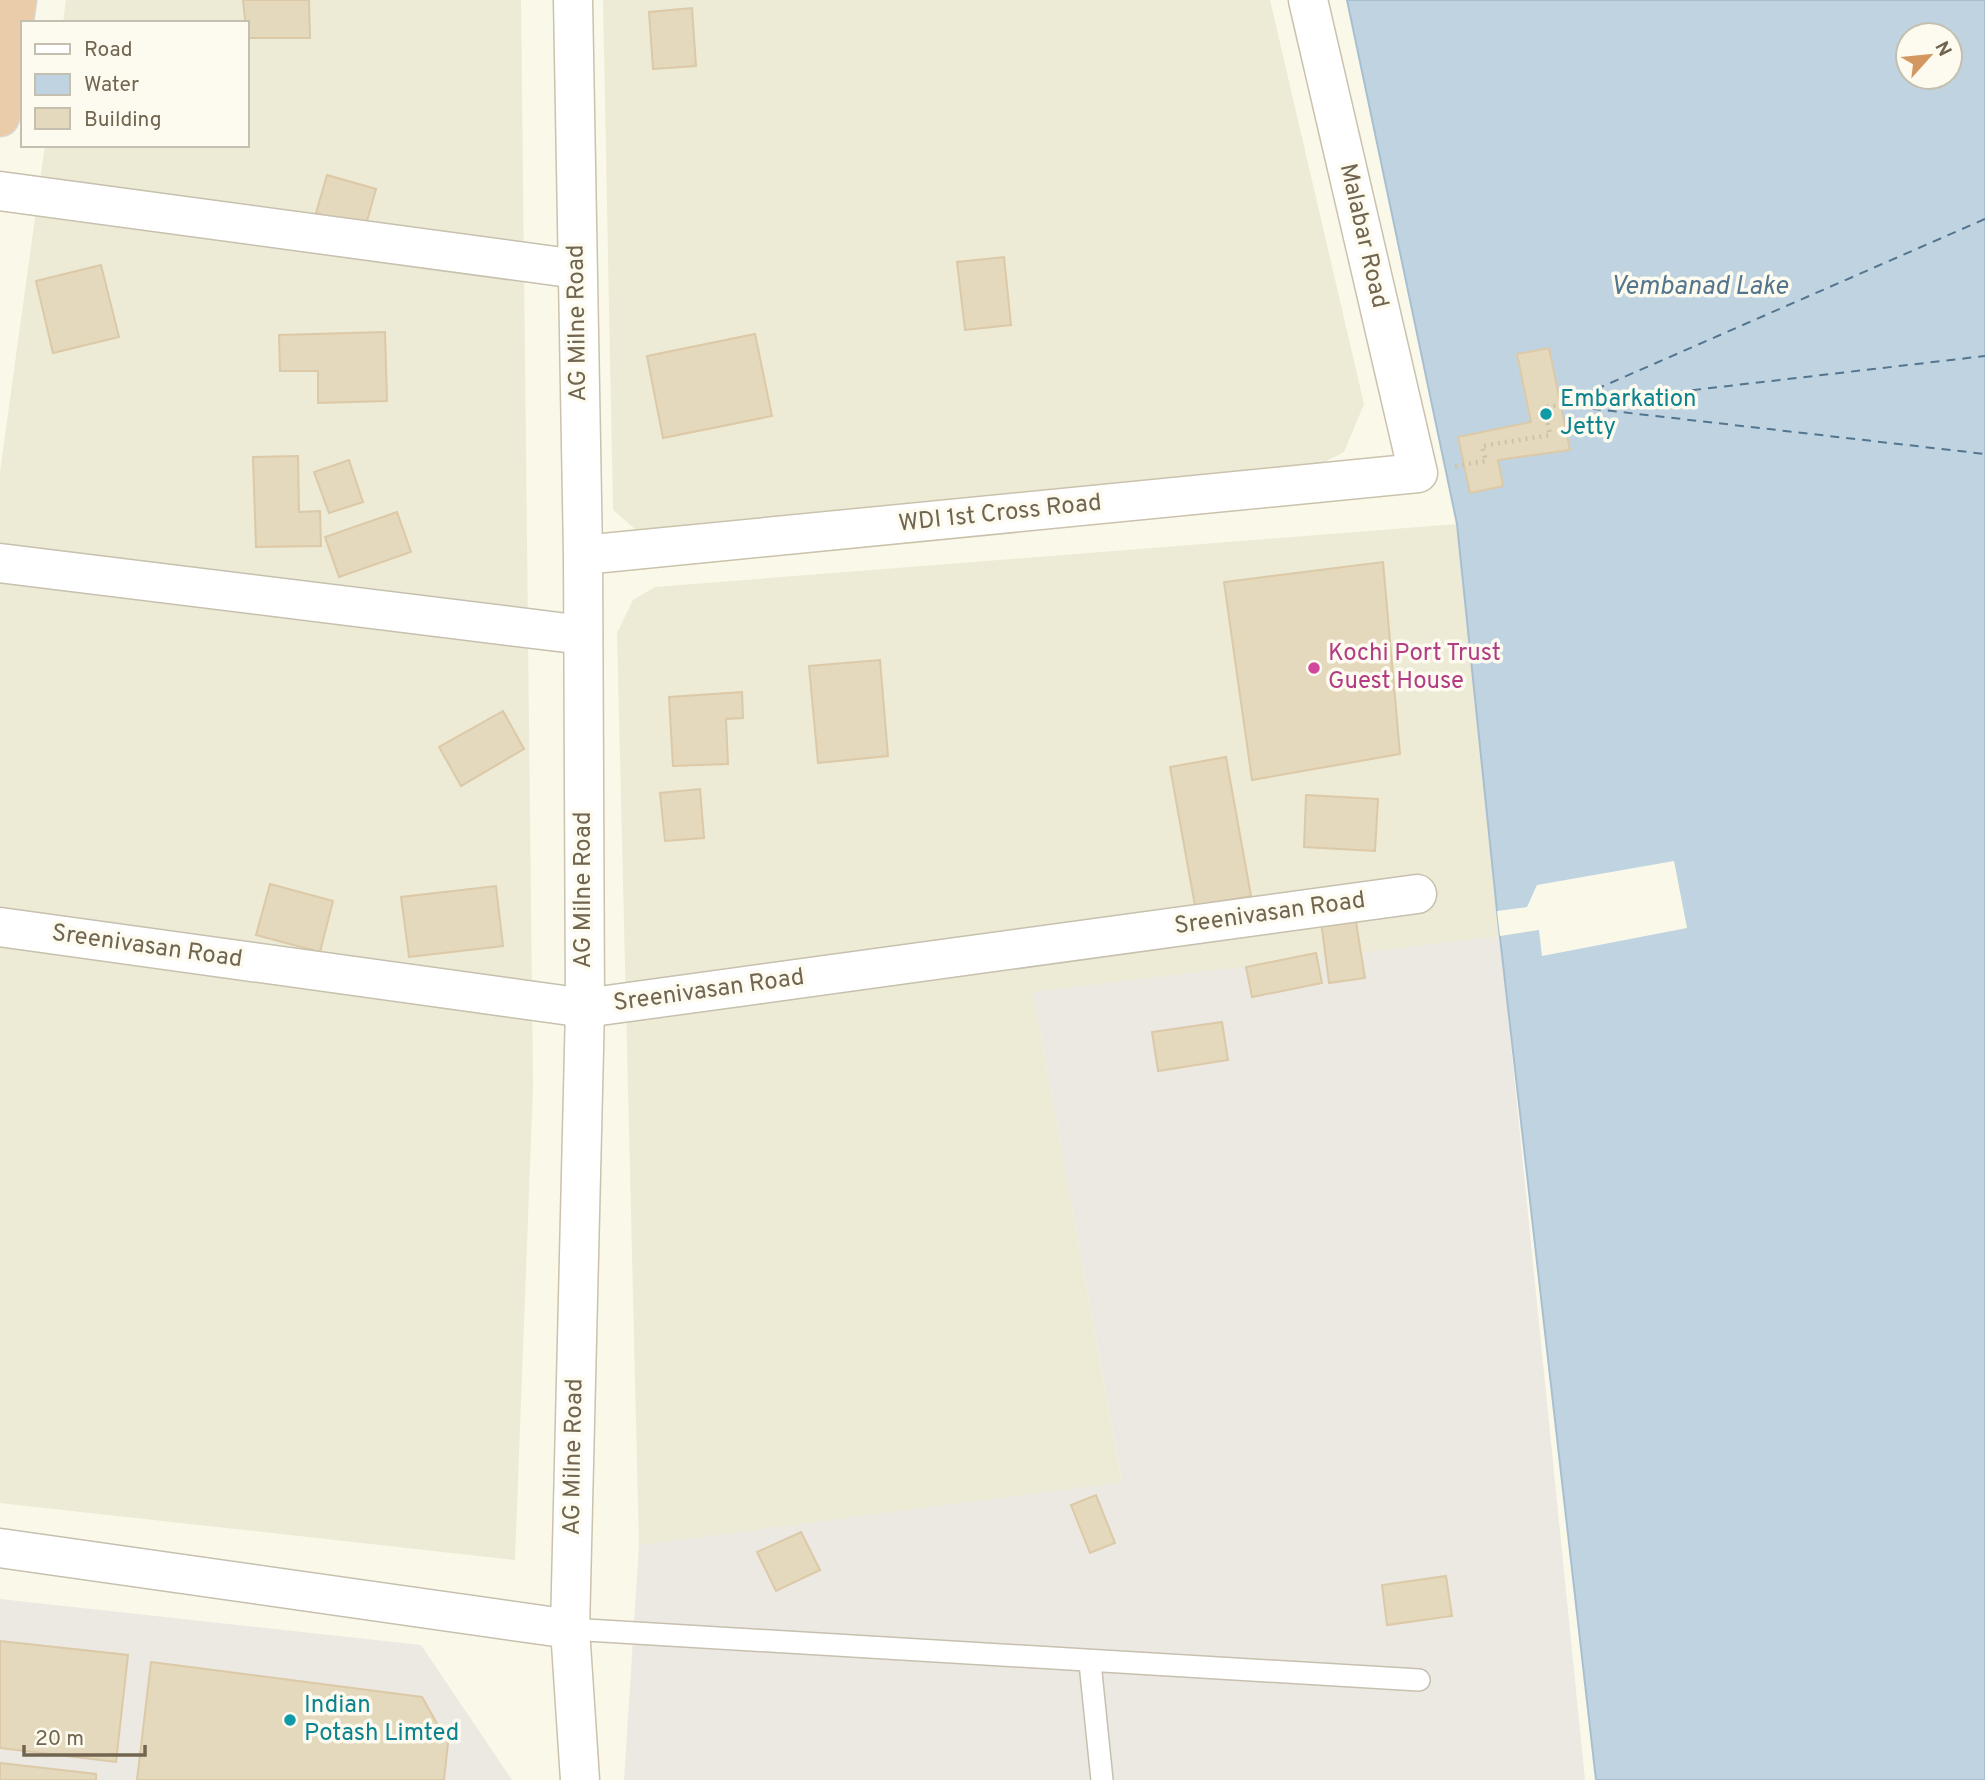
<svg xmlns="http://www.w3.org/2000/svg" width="1985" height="1780" font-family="Overpass,sans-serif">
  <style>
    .residential { fill: #edead5 }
    .industrial { fill: #ebe9e2 }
    .water { fill: #c0d3e1; stroke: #a7bfd1; stroke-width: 2; fill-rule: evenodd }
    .pier { fill: #faf8e9 }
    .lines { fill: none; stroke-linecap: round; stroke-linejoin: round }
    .ferry { stroke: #54758e; stroke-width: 2; stroke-dasharray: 9 7; stroke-linecap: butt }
    .building { fill: #e4d8bd; stroke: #dcc9a7; stroke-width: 2 }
    .lane-casing { stroke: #c7c0ae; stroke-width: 24 }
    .street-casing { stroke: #c7c0ae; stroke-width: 41 }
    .secondary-casing { stroke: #cac2ac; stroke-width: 41 }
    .highway-casing { stroke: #dad7d2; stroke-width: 41 }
    .path { stroke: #d0c2a7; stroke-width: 4.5; stroke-dasharray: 2 5; stroke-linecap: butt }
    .lane { stroke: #fff; stroke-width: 21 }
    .street { stroke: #fff; stroke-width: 38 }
    .secondary { stroke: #fff; stroke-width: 38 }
    .highway { stroke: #ebcca8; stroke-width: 38 }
    .culture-dot { fill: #0f9aa8; stroke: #fdfbef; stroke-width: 2.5 }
    .hotel-dot { fill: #d1479c; stroke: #fdfbef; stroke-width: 2.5 }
    .labels { text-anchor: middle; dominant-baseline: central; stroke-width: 7; stroke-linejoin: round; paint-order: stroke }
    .street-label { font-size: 24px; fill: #716550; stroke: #fdfbef }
    .culture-label { font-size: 24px; fill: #0d838f; stroke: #fdfbef; text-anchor: start }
    .hotel-label { font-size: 24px; fill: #b23c85; stroke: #fdfbef; text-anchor: start }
    .water-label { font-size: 26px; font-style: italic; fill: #54758e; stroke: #fdfbef }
  </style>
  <rect width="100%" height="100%" fill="#faf8e9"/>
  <path class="residential" d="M66,0H521L533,1086L515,1560L0,1503V472L45,145H247V23H63Z
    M603,0H1270L1364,404L1344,452L1311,469L643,536L613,510Z
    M1457,524L1500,936L1033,992L1122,1483L639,1545L617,633L633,600L655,587Z"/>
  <path class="industrial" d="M1500,936L1585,1780H624L639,1545L1122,1482L1033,992Z
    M0,1599L421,1645L512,1780H0Z"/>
  <path class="water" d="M1347,0H1985V1780H1596L1497,911L1457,524ZM1908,35H1950V77H1908Z"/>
  <path class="pier" d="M1674,861L1687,928L1542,956L1539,930L1500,936L1497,911L1527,907L1537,885Z"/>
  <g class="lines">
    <path class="ferry" d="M1985,219L1560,405L1985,454
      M1565,405L1985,356"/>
  </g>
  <path class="building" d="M243,0H309L310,38H247Z
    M692,8L696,66L653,69L649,12Z
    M327,175L376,189L365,228L316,213Z
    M1004,257L1011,325L965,330L957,262Z
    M101,265L119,337L53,353L36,281Z
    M385,332L387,401L318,403V371H280L279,335Z
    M755,334L772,416L663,438L647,356Z
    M1549,348L1570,450L1498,460L1503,486L1470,493L1458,437L1531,422L1517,354Z
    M298,456L299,512L320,511L321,546L256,547L253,457Z
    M349,460L363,502L329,513L314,472Z
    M397,512L411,552L339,577L325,537Z
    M1383,562L1400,754L1252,780L1224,582Z
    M880,660L888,756L818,763L809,666Z
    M742,692L743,718L726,719L728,764L673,766L669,697Z
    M503,711L524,749L461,786L439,747Z
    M1226,757L1251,896L1195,906L1170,767Z
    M700,789L704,838L665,841L660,793Z
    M1306,795L1378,799L1375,851L1304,847Z
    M270,884L333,901L320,952L256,935Z
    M496,886L503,946L409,957L401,897Z
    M1355,916L1365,978L1329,983L1321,921Z
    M1316,953L1322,983L1252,997L1246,967Z
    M1222,1022L1228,1060L1158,1071L1152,1032Z
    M1096,1495L1115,1543L1090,1553L1071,1505Z
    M801,1532L820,1570L776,1591L757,1552Z
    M1446,1576L1452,1616L1387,1625L1382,1585Z
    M0,1641L128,1655L116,1762L0,1748Z
    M151,1662L422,1697L448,1743L444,1780H137Z
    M0,1763L96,1774V1780H0Z"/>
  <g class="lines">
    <g class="lane-casing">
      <path id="lane" d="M570,1629L1419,1680
        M1090,1663L1102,1780"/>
    </g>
    <g class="street-casing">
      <path id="street" d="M0,191L577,269
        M0,563L583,635
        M0,927L585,1008L1417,894
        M0,1548L570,1629"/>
    </g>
    <g class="secondary-casing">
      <path id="secondary" d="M573,0L583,555L585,1008L570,1629L580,1780
        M583,555L1418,473L1308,0"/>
    </g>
    <g class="highway-casing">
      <path id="highway" d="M0,117L17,0"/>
    </g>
    <path class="path" d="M1455,466L1486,461L1482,446L1550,435L1544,407L1560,405"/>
    <use href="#lane" class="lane"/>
    <use href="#street" class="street"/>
    <use href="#secondary" class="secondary"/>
    <use href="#highway" class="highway"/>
  </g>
  <g class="culture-dot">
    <circle cx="1546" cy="414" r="7"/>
    <circle cx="290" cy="1720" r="7"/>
  </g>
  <circle class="hotel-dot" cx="1314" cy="668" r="7"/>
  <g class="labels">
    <g class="street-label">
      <text transform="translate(1363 236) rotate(77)">Malabar Road</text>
      <text transform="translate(578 323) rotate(-91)">AG Milne Road</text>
      <text transform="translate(1000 514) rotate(-6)">WDI 1st Cross Road</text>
      <text transform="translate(584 890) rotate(-90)">AG Milne Road</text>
      <text transform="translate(1270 914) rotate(-8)">Sreenivasan Road</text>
      <text transform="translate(147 947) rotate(8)">Sreenivasan Road</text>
      <text transform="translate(709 991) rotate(-8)">Sreenivasan Road</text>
      <text transform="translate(574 1457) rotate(-89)">AG Milne Road</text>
    </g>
    <g class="culture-label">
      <text x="1560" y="400">Embarkation<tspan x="1560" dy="28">Jetty</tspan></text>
      <text x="304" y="1706">Indian<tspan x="304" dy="28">Potash Limted</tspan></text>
    </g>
    <g class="hotel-label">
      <text x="1328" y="654">Kochi Port Trust<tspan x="1328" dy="28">Guest House</tspan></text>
    </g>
    <g class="water-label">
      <text x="1699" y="287">Vembanad Lake</text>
    </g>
  </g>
  <rect x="21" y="21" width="228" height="126" fill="#fdfbef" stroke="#c5bfaf" stroke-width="2"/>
  <rect x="35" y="44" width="35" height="10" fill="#ffffff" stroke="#c5bfaf" stroke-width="2"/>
  <text x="84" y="56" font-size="21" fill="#716550">Road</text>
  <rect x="35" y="74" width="35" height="21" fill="#c0d3e1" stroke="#c5bfaf" stroke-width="2"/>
  <text x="84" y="91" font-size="21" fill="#716550">Water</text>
  <rect x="35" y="108" width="35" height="21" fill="#e4d8bd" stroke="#c5bfaf" stroke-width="2"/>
  <text x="84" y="126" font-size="21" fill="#716550">Building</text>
  <g transform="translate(1929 56) rotate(63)"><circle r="33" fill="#fdfbef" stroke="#c5bfaf" stroke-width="2"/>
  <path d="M0-5L12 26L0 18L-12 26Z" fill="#d3985f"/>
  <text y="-10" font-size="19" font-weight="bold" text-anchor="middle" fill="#716550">N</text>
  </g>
  <path d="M24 1745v10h121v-10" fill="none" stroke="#716550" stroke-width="3.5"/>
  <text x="35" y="1745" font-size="21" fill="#716550" stroke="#fdfbef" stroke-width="5" paint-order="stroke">20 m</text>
</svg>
